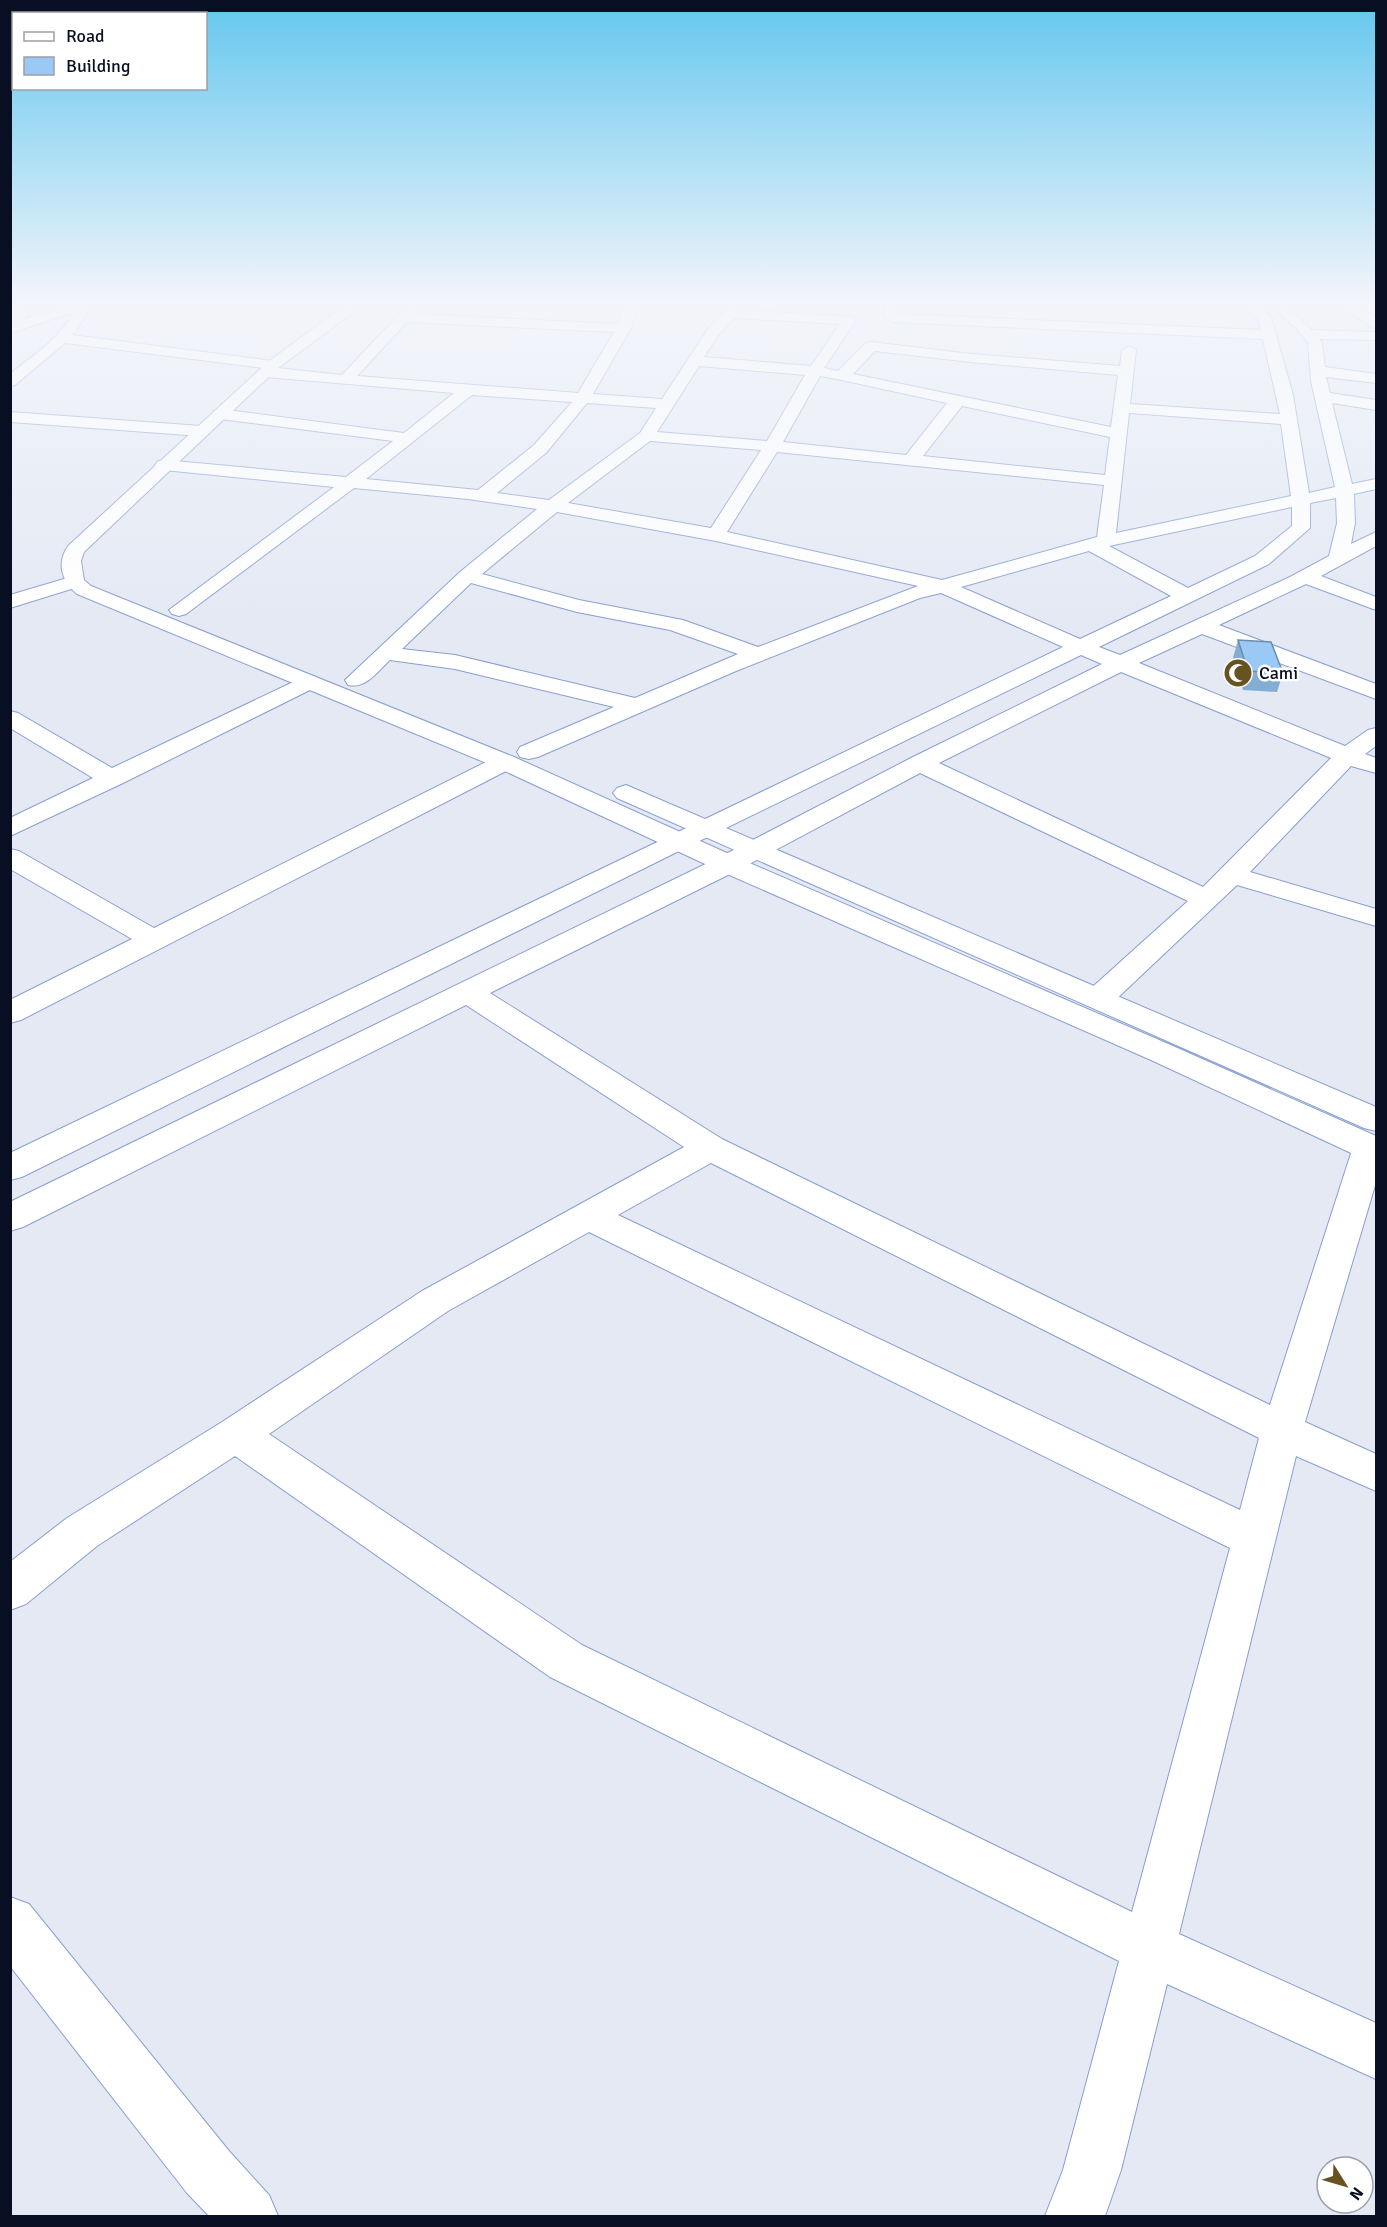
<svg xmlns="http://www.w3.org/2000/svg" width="1387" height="2227" font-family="Signika,sans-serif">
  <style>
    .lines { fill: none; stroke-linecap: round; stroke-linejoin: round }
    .street-casing { stroke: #889ed2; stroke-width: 2 }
    .secondary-casing { stroke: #889ed2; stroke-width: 2 }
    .street { fill: #fff; fill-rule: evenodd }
    .secondary { fill: #fff; fill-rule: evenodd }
    .wall { fill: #84add4 }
    .building { fill: #9ac9f6; stroke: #6c8dac; stroke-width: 1.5 }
    .labels { text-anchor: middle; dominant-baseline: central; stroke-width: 5; stroke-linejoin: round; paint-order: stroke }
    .far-poi-label { font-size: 18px; fill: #080f22; stroke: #fff; text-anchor: start }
  </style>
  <rect width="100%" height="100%" fill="#e4e9f4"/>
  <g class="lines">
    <g class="street-casing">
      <path id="street" d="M10,305L23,306L27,315L15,329L10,330V317L13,314Z
        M77,305H91L86,316L72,335L273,361L280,365L277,368L342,375L408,305H423L415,314L618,324L625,305H639L631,328L593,394L662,399L708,329L723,313L724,305H738L737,310L854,317L856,320L824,368L838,371L866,343L871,342L971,354L1120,366L1122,350L1129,346L1136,350L1130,404L1280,414L1263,339L893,322L886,318L884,305H898L899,314L1261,330L1258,319L1241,305H1257L1271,317L1293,395L1309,493L1335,487L1311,381L1308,343L1296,328L1270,305H1285L1312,330L1376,332V340L1319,339L1322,343L1325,367L1376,374V383L1326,377L1330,393L1376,400V410L1332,403L1352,484L1376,479V489L1354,494L1355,523L1351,544L1376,532V546L1321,576L1376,597V610L1306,584L1219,625L1376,684V699L1202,634L1139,663L1345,746L1368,730L1376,728V746L1365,754L1376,758V773L1351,766L1250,872L1376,909V926L1237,885L1110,1005L1099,1008L1088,1005L1084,998L1088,991L1188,901L920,773L738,870L490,993L722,1139L1270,1405L1353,1147L1358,1138L1370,1135L1376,1137V1182L1305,1422L1376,1454V1491L1296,1456L1179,1934L1376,2023V2079L1167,1984L1121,2170L1105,2216H1045L1063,2170L1119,1961L550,1677L235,1456L97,1546L26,1604L10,1610V1562L67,1518L222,1422L422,1291L684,1147L466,1005L23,1227L10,1231V1202L718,858L911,758L1102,664L1081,655L687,847L22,1177L10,1180V1153L1063,647L941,593L920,598L736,671L538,757L529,759L520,757L517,752L520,747L614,707L455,669L390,660C377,672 366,689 348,685L345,680L460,572L537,509L468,499L354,488L186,614L179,616L172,614L169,610L334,487L164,470L158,469L155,465L158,461L164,460L346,477L393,441L220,419L212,414L214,411L220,409L404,433L454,393L266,377L258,372L263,368L65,343L15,385L10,386V374C36,353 64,336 77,305ZM734,318L840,324L811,366L704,357L719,334ZM407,322L614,332L578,393L357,376ZM875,351L971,362L1118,375L1111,427L853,374ZM699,366L805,375L767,441L657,432ZM820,376L837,379L947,403L906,455L783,442ZM472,395L572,402L534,445L478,490L366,479ZM587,403L656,408L640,433L549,500L497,493L546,453ZM962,406L1110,437L1105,475L923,456ZM1129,413L1281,424L1291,496L1116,533ZM650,441L761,450L711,528L568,503ZM777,452L1104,485L1097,537L942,580L727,532ZM1336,498L1337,523L1329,556L1290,577L1120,655L1099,647L1269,564L1310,528V503ZM1292,507V526L1255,556L1188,588L1109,546ZM557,512L716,541L918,586L758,647L683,620L579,600L482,574ZM1089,551L1171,596L1080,639L961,587ZM471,583L577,612L670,630L738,654L635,698L455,655L402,649ZM1121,672L1331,758L1203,887L939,763ZM711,1163L1259,1438L1240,1510L618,1215ZM589,1232L1230,1548L1132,1912L582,1645L269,1434L448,1311Z
        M1340,305H1356L1376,318V328L1371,327Z
        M10,412L201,426L209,431L201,436L10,422Z
        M74,576L81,578L84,582L81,586L10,608V595Z
        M308,675L316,677L319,682L316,687L121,784L10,836V818L93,778L10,728V711L18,713L112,768Z
        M505,755L514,757L517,762L514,767L21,1020L10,1023V1000L132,939L10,869V849L19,851L154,928L496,757Z
        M10,1897L29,1904L229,2151L269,2195L278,2216H209L187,2193L10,1966Z"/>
    </g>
    <g class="secondary-casing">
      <path id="secondary" d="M68,305H89L87,308L10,333V324Z
        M350,305L356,309L354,312L278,368L84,552L81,561L84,580L91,586L514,757L738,858L1173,1046L1376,1136V1162L1364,1159L1151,1060L718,870L496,767L77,594C62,582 56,563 68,546L268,362L344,306Z
        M626,785L1376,1107V1131L1364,1128L617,798L613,793L617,788Z"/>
    </g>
    <use href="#street" class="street"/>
    <use href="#secondary" class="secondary"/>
  </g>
  <path class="wall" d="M1238,640L1283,673L1277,692L1243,690L1233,658Z"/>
  <path class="building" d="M1238,640L1271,642L1283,673L1248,671Z"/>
  <linearGradient id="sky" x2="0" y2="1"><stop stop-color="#64c7ee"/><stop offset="0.49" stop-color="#f3f5fa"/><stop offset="1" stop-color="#f3f5fa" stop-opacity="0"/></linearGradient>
  <rect width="1387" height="617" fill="url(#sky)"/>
  <defs>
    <g id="mosque-disc" transform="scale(1.5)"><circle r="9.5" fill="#675321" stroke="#fff"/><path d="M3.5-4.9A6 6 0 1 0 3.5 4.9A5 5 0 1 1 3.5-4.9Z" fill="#fff"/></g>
  </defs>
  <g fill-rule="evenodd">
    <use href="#mosque-disc" x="1238" y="673"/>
  </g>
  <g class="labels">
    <g class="far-poi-label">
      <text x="1259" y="673">Cami</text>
    </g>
  </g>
  <rect width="1387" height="2227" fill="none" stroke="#080f22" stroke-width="24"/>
  <rect x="12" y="12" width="195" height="78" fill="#ffffff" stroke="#9c9fa7" stroke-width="1.5"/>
  <rect x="24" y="32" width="30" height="9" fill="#ffffff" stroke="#9c9fa7" stroke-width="1.5"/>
  <text x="66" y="42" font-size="18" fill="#080f22">Road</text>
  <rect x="24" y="57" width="30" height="18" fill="#9ac9f6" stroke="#9c9fa7" stroke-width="1.5"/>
  <text x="66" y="72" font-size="18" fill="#080f22">Building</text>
  <g transform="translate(1345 2185) rotate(127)"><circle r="28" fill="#ffffff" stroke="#9c9fa7" stroke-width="1.5"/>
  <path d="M0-4.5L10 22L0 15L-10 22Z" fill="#675321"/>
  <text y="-9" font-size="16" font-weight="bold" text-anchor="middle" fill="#080f22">N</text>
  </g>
</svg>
